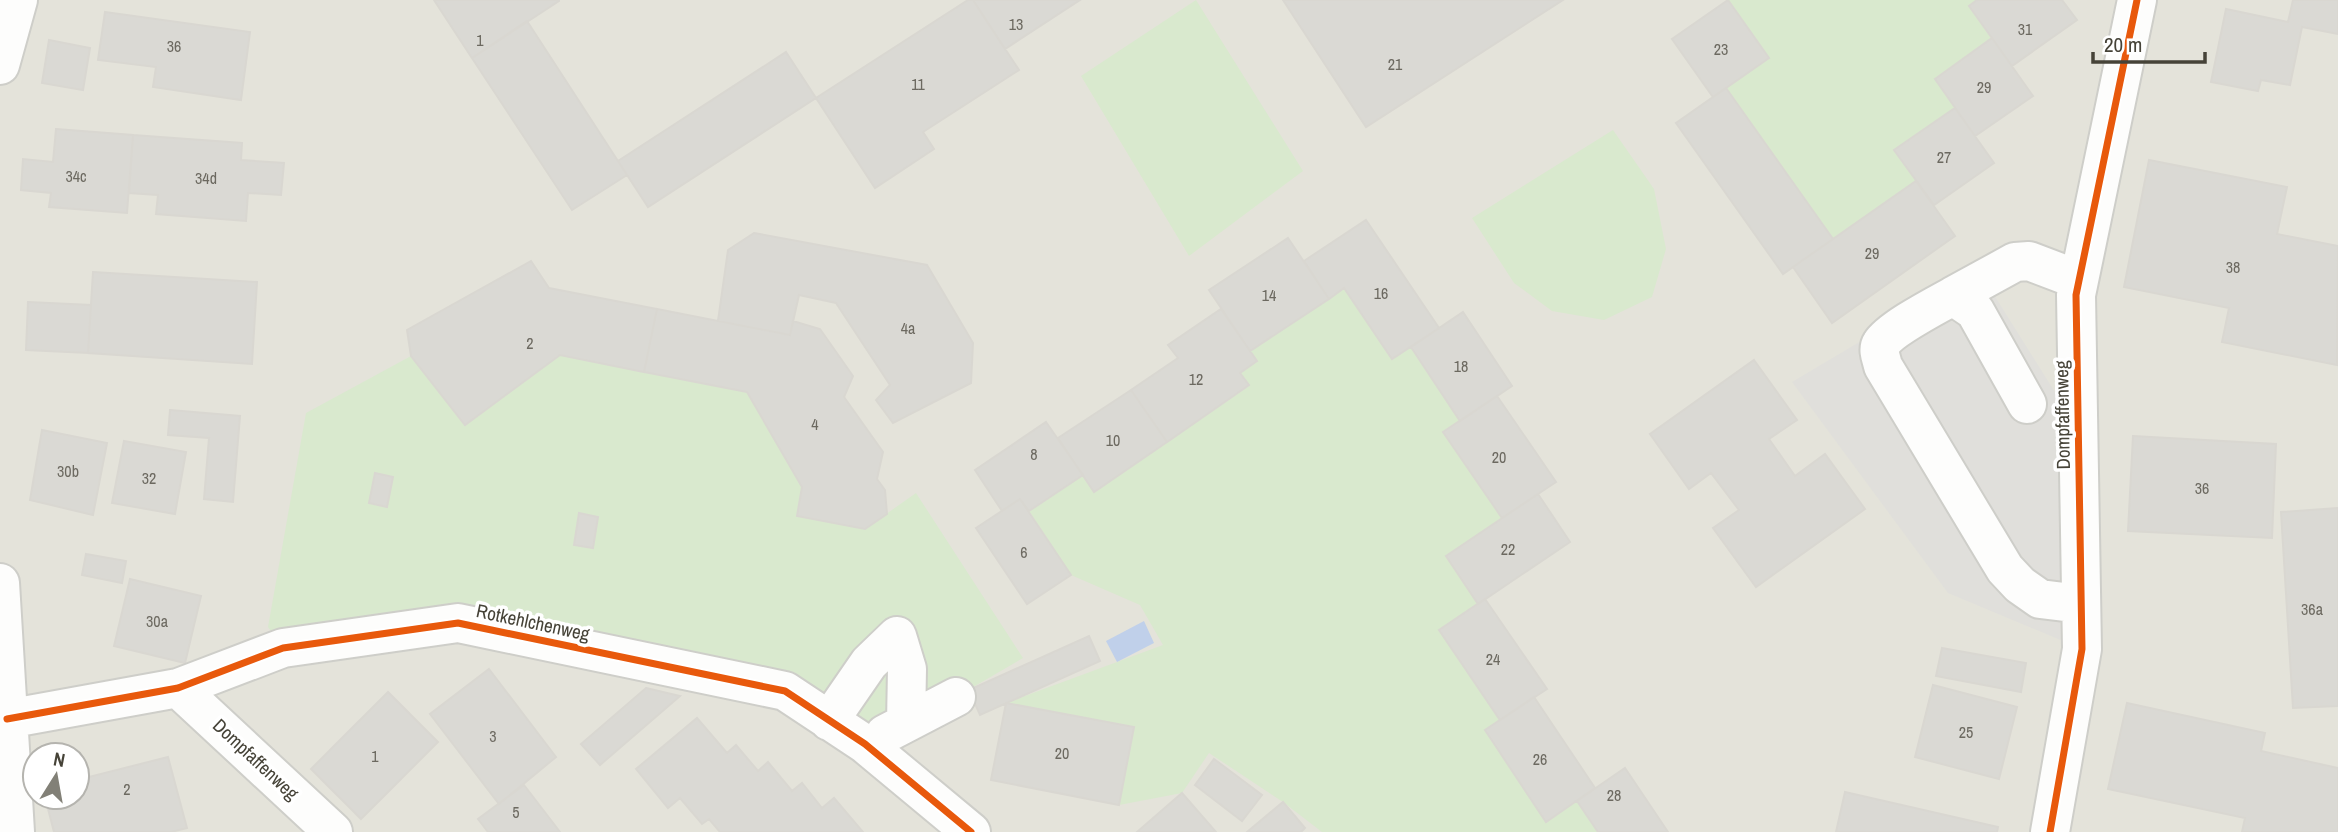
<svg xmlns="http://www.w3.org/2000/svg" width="2338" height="832" font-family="'Archivo Narrow',sans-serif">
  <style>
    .residential { fill: #e4e3da; fill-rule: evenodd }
    .green { fill: #d9e9ce }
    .parking { fill: #e0dfdb }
    .water { fill: #c0d0ea }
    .building { fill: #dad9d4; stroke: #d9d7d1; stroke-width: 2 }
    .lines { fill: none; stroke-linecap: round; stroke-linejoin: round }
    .minor-casing { stroke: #cecec9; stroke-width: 42 }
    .minor { stroke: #fdfdfc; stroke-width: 38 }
    .cycleway-casing { stroke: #fff; stroke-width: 11 }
    .cycleway { stroke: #e8590c; stroke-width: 7 }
    .labels { text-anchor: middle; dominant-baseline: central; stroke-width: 7; stroke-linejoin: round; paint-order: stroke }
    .number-label { font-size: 16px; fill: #6c6960 }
    .street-label { font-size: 19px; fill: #464338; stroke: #fff }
  </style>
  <rect width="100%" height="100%" fill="#f1f0eb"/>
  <path class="residential" d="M0,0H2338V832H0ZM35,755H77V797H35Z"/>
  <path class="green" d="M1196,0L1303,171L1189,256L1081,76Z
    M1728,0H1977L1969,6L1992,38L1935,79L1955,108L1895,150L1916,181L1833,239L1726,88L1768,58Z
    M1613,130L1654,189L1666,249L1652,297L1604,320L1552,311L1514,283L1472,218Z
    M1344,288L1392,359L1411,347L1460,421L1443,432L1502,518L1446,556L1478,604L1500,720L1485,731L1546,821L1577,801L1598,832H1322L1283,802L1209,753L1182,793L1119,805L1134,727L1006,703L1163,645L1140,605L1071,575L1029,511L1083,475L1095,492L1249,386L1240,373L1250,351Z
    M560,355L747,392L802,487L797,516L865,529L916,493L1023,658L956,697L865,744L785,691L458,623L283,648L268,627L306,413L411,356L466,425Z"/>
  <path class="parking" d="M1979,271L2078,429L2082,649L1948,593L1792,382Z"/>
  <path class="water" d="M1144,621L1154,643L1117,662L1106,641Z"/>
  <path class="building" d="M434,0H559V1L472,58Z
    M968,0H973L1019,70L923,132L934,149L875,188L816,98Z
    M973,0H1080L1005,49Z
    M1283,0H1563L1366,127Z
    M1728,0L1769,58L1713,97L1672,39Z
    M1977,0H2062L2077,20L2012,66L1969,6Z
    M2293,0H2338V34L2302,27L2290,85L2261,80L2258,91L2211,82L2226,9L2288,22Z
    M105,12L250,32L241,100L153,87L156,67L98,60Z
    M527,21L627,175L572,210L472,58Z
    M1992,38L2033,96L1975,136L1935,79Z
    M49,40L90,48L83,90L42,83Z
    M786,52L816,98L648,207L618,161Z
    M1726,88L1833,239L1783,274L1676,123Z
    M1955,108L1994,163L1934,205L1894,150Z
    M56,129L133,135L127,213L49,207L51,193L21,190L23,159L53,162Z
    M133,135L242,143L241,160L284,163L281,195L248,193L246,221L156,214L158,195L129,193Z
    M2149,160L2287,187L2277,234L2338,246L2337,365L2222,342L2229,308L2124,287Z
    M1916,181L1955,236L1832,323L1793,267Z
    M1366,220L1439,328L1392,359L1344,288L1329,299L1304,261Z
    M754,233L927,265L973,343L971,383L893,423L876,400L890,385L836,303L799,295L790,335L718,321L728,250Z
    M1288,238L1329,299L1250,351L1209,290Z
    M531,261L549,288L657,309L644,372L560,355L465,425L411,356L407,330Z
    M93,272L257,282L252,364L88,353Z
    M28,302L91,305L88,353L26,350Z
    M657,309L790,335L793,321L820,329L853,376L844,397L883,452L877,479L885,490L887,514L865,529L797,516L802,487L747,392L644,372Z
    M1221,309L1257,361L1240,373L1249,385L1167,442L1131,390L1178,358L1168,345Z
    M1463,312L1512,386L1460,421L1411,347Z
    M1754,360L1797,420L1769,439L1795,476L1825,454L1865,509L1756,587L1713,528L1739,510L1711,473L1689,489L1650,434Z
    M1131,390L1167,442L1094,492L1058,438Z
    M1497,396L1556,482L1502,518L1443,432Z
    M170,410L240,416L233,502L204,499L209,438L168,435Z
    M1046,422L1083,475L1029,511L1020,499L1002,511L975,470Z
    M42,430L107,443L93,515L30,500Z
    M2133,436L2276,444L2272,538L2128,531Z
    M124,441L186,452L175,514L112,503Z
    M375,473L393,477L387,507L369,503Z
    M1538,494L1570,542L1478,604L1446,556Z
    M1020,499L1071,575L1027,604L976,528Z
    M2338,508V706L2293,708L2281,512Z
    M579,513L598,517L593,548L574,545Z
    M86,554L126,561L122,583L82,575Z
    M130,579L201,596L185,663L114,646Z
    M1485,599L1547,689L1500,720L1439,630Z
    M1089,636L1100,661L980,715L969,690Z
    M1942,648L2026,663L2021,692L1936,676Z
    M489,669L556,757L499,804L430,714Z
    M1933,685L2017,707L1999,779L1915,757Z
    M646,688L680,696L600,765L581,744Z
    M388,692L438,742L361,819L311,769Z
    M1534,697L1595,788L1546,822L1485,730Z
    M1006,703L1134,727L1119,805L991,780Z
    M2127,703L2265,733L2261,751L2338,768V832H2242L2245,818L2108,789Z
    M697,718L727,753L736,745L758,771L768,762L792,791L802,783L822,808L834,798L863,832H720L709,819L702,824L680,798L668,808L636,769Z
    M168,757L187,828L171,832H54L45,797H77V780Z
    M1214,759L1262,795L1242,821L1195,785Z
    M1625,768L1668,832H1598L1577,801Z
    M524,785L560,832H488L478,819Z
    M1845,792L1998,827L1997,832H1836Z
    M1182,793L1216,832H1137Z
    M1283,802L1305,828L1301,832H1247Z"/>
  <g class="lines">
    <g class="minor-casing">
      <path id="minor" d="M0,65L18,0
        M1953,296L2015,262L2029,261L2079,280
        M2027,404L1975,311L1953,296C1937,305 1890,329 1881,344C1877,350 1882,360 1883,366L2005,569L2020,585L2040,599L2081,604
        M0,583L15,832
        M178,688L333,832
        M7,719L178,688L283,648L458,623L785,691L865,744L971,832
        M829,721L869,663L897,636L907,669L906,723
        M885,734L956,697
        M2050,832L2082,649L2076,295L2137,0"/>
    </g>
    <use href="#minor" class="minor"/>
    <g class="cycleway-casing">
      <path id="cycleway" d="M7,719L178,688L283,648L458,623L785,691L865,744L971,832
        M2050,832L2082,649L2076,295L2137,0"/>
    </g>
    <use href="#cycleway" class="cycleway"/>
  </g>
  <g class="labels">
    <g class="number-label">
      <text x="1016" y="24">13</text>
      <text x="2025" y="29">31</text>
      <text x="480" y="40">1</text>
      <text x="174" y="46">36</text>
      <text x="1721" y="49">23</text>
      <text x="1395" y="64">21</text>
      <text x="918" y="84">11</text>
      <text x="1984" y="87">29</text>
      <text x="1944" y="157">27</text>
      <text x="76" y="176">34c</text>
      <text x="206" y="178">34d</text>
      <text x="1872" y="253">29</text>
      <text x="2233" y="267">38</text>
      <text x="1381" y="293">16</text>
      <text x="1269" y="295">14</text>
      <text x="908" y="328">4a</text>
      <text x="530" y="343">2</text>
      <text x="1461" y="366">18</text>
      <text x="1196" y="379">12</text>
      <text x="815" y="424">4</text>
      <text x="1113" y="440">10</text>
      <text x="1034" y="454">8</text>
      <text x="1499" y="457">20</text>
      <text x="68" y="471">30b</text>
      <text x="149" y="478">32</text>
      <text x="2202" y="488">36</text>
      <text x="1508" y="549">22</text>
      <text x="1024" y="552">6</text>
      <text x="2312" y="609">36a</text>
      <text x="157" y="621">30a</text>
      <text x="1493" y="659">24</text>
      <text x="1966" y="732">25</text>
      <text x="493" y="736">3</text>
      <text x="1062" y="753">20</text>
      <text x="375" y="756">1</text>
      <text x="1540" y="759">26</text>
      <text x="127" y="789">2</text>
      <text x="1614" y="795">28</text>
      <text x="516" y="812">5</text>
    </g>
    <g class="street-label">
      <text transform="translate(2062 415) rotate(-91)">Dompfaffenweg</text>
      <text transform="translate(533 622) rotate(12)">Rotkehlchenweg</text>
      <text transform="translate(256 759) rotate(43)">Dompfaffenweg</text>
    </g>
  </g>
  <g transform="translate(56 776) rotate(11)"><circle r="33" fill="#ffffff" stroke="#b5b4af" stroke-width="2"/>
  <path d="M0-5L12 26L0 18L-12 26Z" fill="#828077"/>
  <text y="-10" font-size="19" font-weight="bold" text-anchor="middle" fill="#464338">N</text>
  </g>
  <path d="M2093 52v10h112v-10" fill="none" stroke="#464338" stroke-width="3.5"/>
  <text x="2104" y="52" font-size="21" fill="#464338" stroke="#ffffff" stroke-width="5" paint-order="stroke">20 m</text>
</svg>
